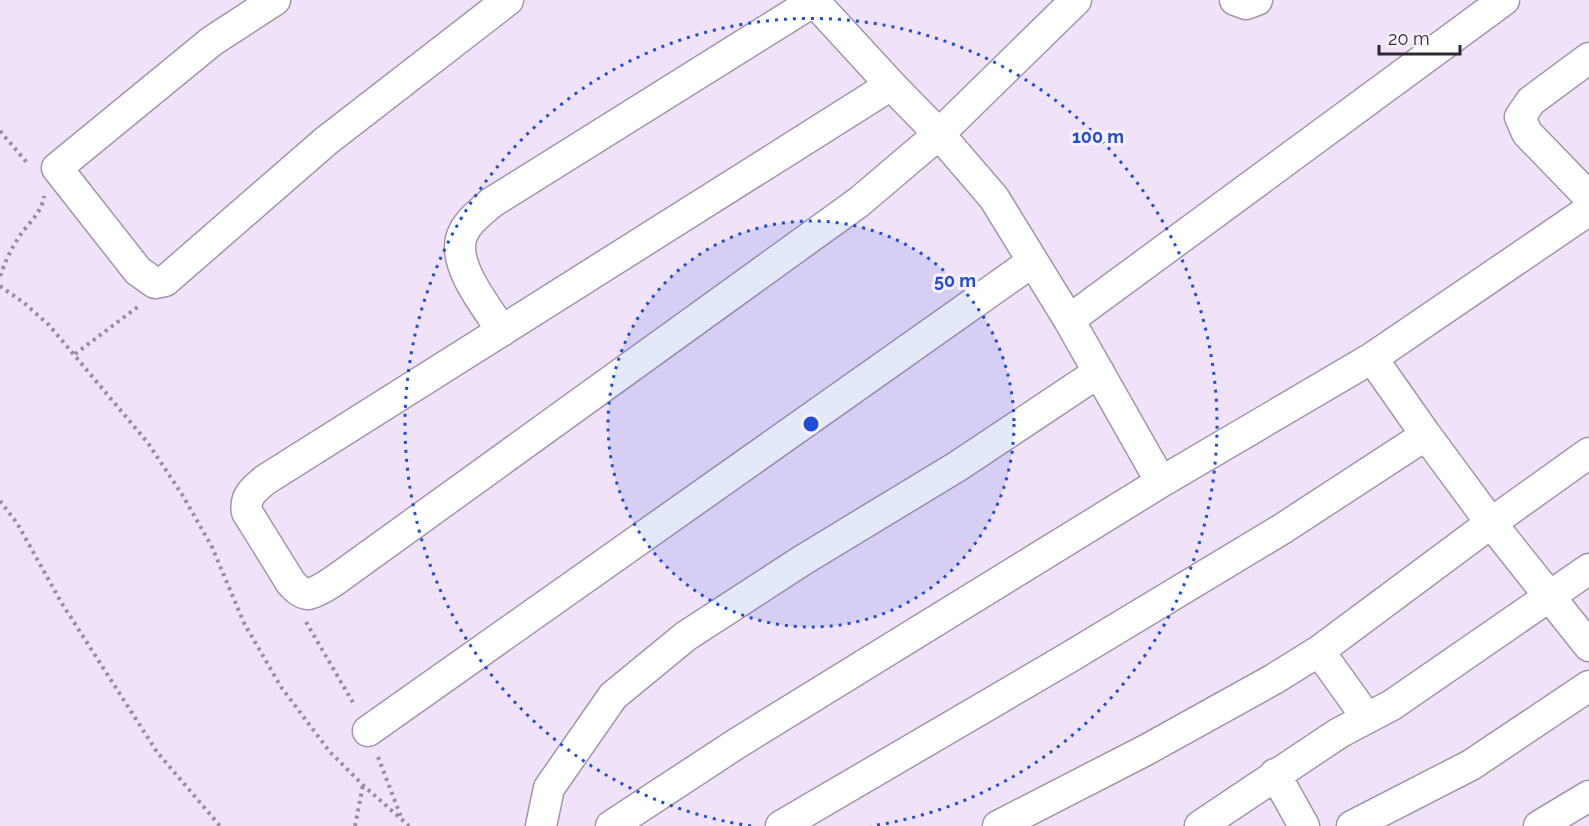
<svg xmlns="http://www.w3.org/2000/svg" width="1589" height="826" font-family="Raleway,sans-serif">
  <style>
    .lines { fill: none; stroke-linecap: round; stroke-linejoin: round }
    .street-casing { stroke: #a396ab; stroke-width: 33 }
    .path { stroke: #978d9d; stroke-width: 4; stroke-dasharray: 3 4.5; stroke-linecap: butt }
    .street { stroke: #fff; stroke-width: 30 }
    .ring { fill: none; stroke: #1d4ed8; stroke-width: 3; stroke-dasharray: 3 6 }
    .centre { fill: #1d4ed8; stroke: #faf1ff; stroke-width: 3 }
    .ring-label { font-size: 18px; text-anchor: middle; font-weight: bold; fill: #1d4ed8; stroke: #faf1ff; stroke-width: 6; stroke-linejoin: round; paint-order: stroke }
  </style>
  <rect width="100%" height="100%" fill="#f0e2f8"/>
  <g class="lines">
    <g class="street-casing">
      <path id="street" d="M275,0L212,41L57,168L138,271L155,283L165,281L326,141L508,0
        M813,0L891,85L939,134L994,198L1069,320L1161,482
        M1235,0L1246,4L1257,0
        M1589,58L1531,101L1520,117L1527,133L1589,197
        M891,85L265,480C254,489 244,497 247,512L291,583C295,587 300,593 307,594C316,594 337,579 345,573L859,202L939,134L1076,0
        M1069,320L1504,0
        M502,331C487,307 454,268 461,239C465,223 480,213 491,203L814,1
        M1372,358L1426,435L1491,523L1589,646
        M1319,651L1367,718
        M368,731L1032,262
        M1275,774L1304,826
        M541,826L549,788L613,696L686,636L803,560L958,466L1099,372
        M611,826L736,744L1161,482L1372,358L1589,210
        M781,826L1068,658L1282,529L1426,435
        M998,826L1146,750L1274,679L1319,651L1491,523L1589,453
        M1200,826L1339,733L1392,705L1589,569
        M1352,826L1471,765L1589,686
        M1539,826L1589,796"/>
    </g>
    <path class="path" d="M0,131L29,165
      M0,276C5,262 11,249 19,237C28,223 42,213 44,196
      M0,286L23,302L49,325L148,443L183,496L212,547L244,623L281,687L330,752L363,785L409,826
      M75,354L139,306
      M0,501L17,523L61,602L157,752L220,826
      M306,622L355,706
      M378,757L401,817
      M355,826L363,785"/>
    <use href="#street" class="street"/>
  </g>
  <circle cx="811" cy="424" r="203" fill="#1d4ed8" fill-opacity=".12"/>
  <g class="ring">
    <circle cx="811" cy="424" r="203"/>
    <path d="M751 826A406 406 0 1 1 871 826"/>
  </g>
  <circle cx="811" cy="424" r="9" class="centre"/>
  <g class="ring-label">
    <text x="1098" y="143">100 m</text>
    <text x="955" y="287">50 m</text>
  </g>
  <path d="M1379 45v9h81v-9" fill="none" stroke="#2f2932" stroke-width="3"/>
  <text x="1388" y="45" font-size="18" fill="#2f2932" stroke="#faf1ff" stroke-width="4.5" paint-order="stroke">20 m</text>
</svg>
